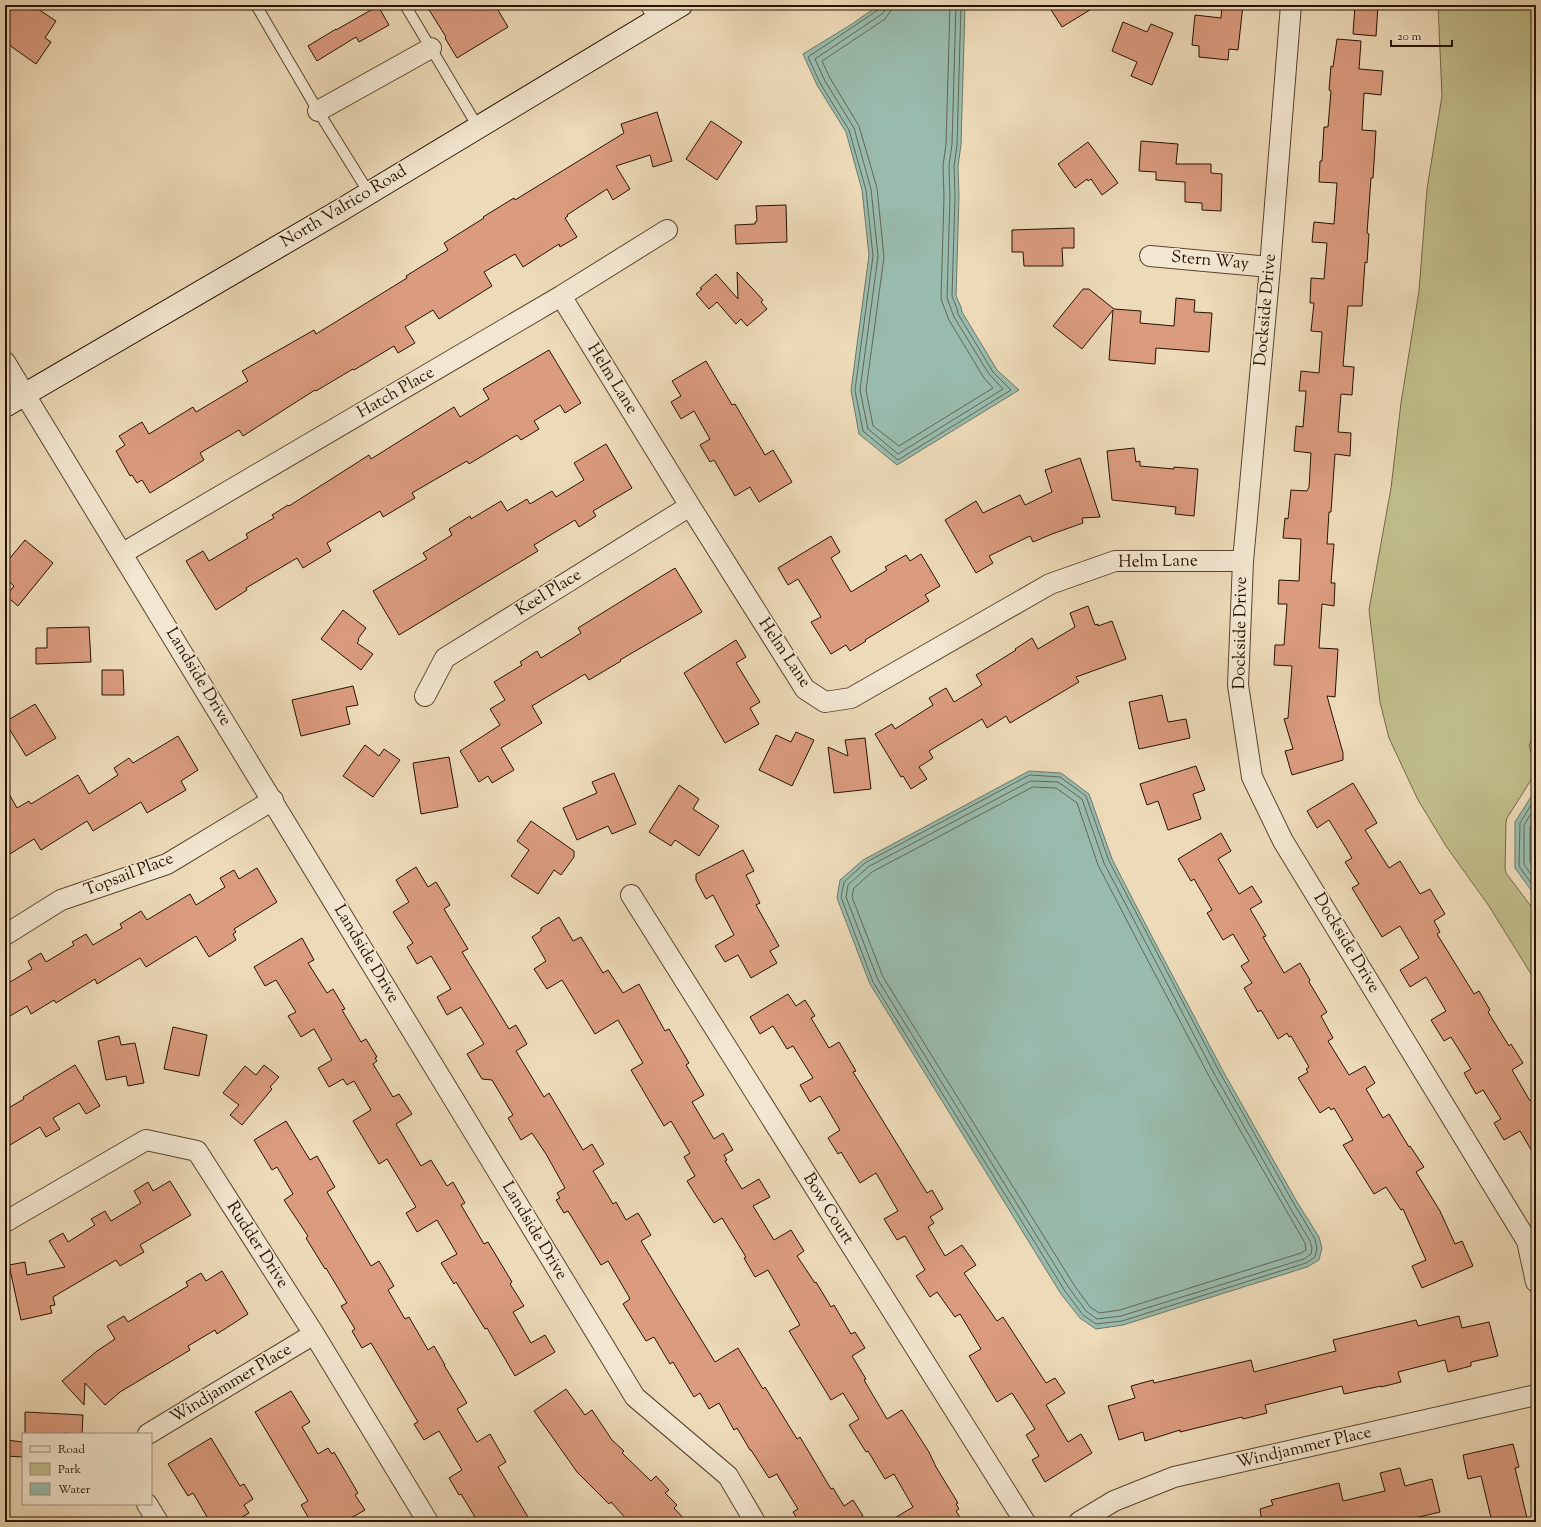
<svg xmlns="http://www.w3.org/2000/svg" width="1541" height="1527" font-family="'Sorts Mill Goudy',serif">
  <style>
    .green { fill: #c0bd8a; stroke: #736845 }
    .water { fill: #99bbad; stroke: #6b7868 }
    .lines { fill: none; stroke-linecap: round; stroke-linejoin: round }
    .shore { stroke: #606756; stroke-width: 1 }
    .building { fill: #db9b7f; stroke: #261300 }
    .lane-casing { stroke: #58452e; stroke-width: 12 }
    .street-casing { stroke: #58452e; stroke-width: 22 }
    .secondary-casing { stroke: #261300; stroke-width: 24 }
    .lane { stroke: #f3e7d1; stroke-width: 10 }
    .street { stroke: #f3e7d1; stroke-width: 20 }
    .secondary { stroke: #f3e7d1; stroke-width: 22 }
    .labels { text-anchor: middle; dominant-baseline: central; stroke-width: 3.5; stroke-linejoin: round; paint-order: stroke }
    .street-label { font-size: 17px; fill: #261300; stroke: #f3e7d1 }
  </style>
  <rect width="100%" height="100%" fill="#eddab8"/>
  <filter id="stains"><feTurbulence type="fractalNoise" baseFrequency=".005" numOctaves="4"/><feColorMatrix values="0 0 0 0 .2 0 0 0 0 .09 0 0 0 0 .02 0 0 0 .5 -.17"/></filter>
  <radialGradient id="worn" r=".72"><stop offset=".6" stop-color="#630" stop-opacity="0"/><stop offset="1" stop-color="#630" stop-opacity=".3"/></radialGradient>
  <path class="green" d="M1438,5H1536V727L1529,746L1536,767V772L1507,818L1506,823L1505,868L1506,873L1536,913V982L1489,906L1446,846L1418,800L1389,738L1380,702L1369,610L1391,488L1401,403L1419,291L1427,189L1442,96Z"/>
  <path class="water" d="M879,5H965L961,145L958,166L959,197L956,296L961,307L962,312L997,370L1019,390L897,465L859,434L851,390L869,255L862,190L846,132L817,85L803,54L852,24Z
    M1029,771L1061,773L1089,794L1112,859L1150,933L1223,1071L1297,1202L1319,1237L1322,1248L1319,1260L1307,1267L1123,1325L1096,1329L1080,1318L1061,1294L870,984L837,898L840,880L863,860Z
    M1536,789V897L1515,868V822Z"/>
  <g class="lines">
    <path class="shore" d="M880,5L878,10L808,57L820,83L849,130L866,190L873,256L855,390L863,431L898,460L1011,390L993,372L958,314L957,309L952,296L955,197L954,166L957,145L961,5
      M885,5V10L882,14L815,59L825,81L854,128L871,189L878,256L860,390L868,429L898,454L1003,389L989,374L954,317L947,298L950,197L949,166L952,144L956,5
      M892,5L890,12L885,19L822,61L830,78L859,126L877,188L884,257L866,390L873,426L899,446L993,388L984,378L949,320L941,299L944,197L943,166L946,144L950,5
      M1030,775L1060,777L1086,796L1109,861L1220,1073L1294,1204L1315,1239L1317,1248L1315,1257L1306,1263L1122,1321L1096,1324L1083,1315L1065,1291L873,982L841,897L844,882L865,863Z
      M1031,781L1058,782L1082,799L1104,863L1215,1075L1289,1206L1310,1241L1312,1248L1311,1254L1304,1259L1121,1316L1097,1319L1086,1311L1069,1288L878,980L846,897L848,885L868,867Z
      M1033,787L1056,788L1077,803L1098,865L1137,940L1210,1078L1305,1243L1306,1250L1301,1253L1120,1310L1099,1313L1090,1307L1074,1285L883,977L852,897L854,888L872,872Z
      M1536,797L1520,823L1519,866L1536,890
      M1536,806L1524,825V864L1536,882
      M1536,817L1530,827V862L1536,871"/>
  </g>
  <path class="building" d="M5,5H32L56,21L45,38L51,42L36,64L5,42Z
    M426,5H495L508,27L457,58L445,38L446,37Z
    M1048,5H1098L1062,27Z
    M1222,5H1243L1238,50L1229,49L1228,60L1199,57V46L1192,45L1195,15L1221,18Z
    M1355,5H1378L1376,36L1353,34Z
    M378,6L389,25L359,42L356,37L317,61L308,46L336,29V30Z
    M1123,22L1147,32L1151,24L1173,33L1152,85L1131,76L1137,62L1112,51Z
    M1337,39L1361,41L1359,69L1383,71L1381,95L1364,93L1362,130L1376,131L1373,178H1371L1367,233L1369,234L1367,263L1365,262L1362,306H1348L1343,366L1354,367L1352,395L1341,394L1338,432L1351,433L1350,456L1335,454L1331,512H1329L1327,544H1334L1331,583H1335L1334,606L1322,604L1319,648L1338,649L1335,697L1327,696L1343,753V760L1292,775L1285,751L1293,749L1284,719L1288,718L1292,666L1274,665L1275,645H1284L1287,604H1278L1279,580L1299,581L1301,539L1283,538L1285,518L1288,519L1291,490L1307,491L1309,487L1311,453L1294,451L1296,426L1303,427L1306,391H1299L1301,371L1319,373L1322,332L1311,331L1314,303H1310L1311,278L1324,279L1327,243L1312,242L1314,222L1334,224L1337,183L1319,182L1320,161H1322L1324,127H1328L1331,91L1329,90L1331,66L1333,67Z
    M657,112L672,161L653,167L650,155L616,166L630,189L613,200L607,189L567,215L568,216L565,218L577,237L560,247L559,244L523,267L515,254L484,272L492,286L439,319L433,310L405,327L415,343L398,353L394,346L354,370L353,369L316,391L315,390L243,436L239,430L200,453L204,460L150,493L142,480L137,483L132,475L130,476L116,451L125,445L119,436L142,422L149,434L193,407L196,412L248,381L242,371L314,330L316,334L407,278L406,276L448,250L444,243L484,218L483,217L514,198L515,200L624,133L621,124Z
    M711,121L742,142L717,180L686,159Z
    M1141,141L1178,144L1176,164H1211V173L1222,174L1221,211L1202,210V203L1185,202V182L1156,180V172L1139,171Z
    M1088,142L1118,183L1102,195L1091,179L1088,181L1087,179L1075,188L1058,164Z
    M786,205L787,242L736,244L735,225L755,224V222L757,221L756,206Z
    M1074,228V248H1062L1063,266H1024L1023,252H1012V230Z
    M737,272L763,300L761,302L767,309L747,326L741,319L736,324L717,302L709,309L696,294L702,289L700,288L716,274L738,299Z
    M1083,289H1089L1114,309L1141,311L1140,323L1174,326L1176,298L1195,300L1194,312L1212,313L1209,352L1156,348L1155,364L1109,360L1113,310L1082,349L1053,326Z
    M549,350L581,403L565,413L560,405L534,421L539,429L521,440L517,435L469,464L467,461L412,493L415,498L383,517L380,511L327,543L331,551L303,568L297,558L246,588L247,590L216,610L186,561L203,551L209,561L248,538L246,534L274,518L272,515L288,505L289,506L369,455L371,459L454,407L460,417L489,399L483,389Z
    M706,361L732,405L735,404L765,455L773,450L792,482L759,502L750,487L735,496L714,460L710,462L700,445L710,439L694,411L681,419L671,402L681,396L672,381Z
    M606,444L632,488L593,511L596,516L579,527L575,520L534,545L538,551L399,635L373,591L427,559L423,553L452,535L449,529L470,516L471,519L501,501L507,511L527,499L530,504L552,491L556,497L584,480L574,463Z
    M1134,448L1136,462L1140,461V466L1174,469V467L1198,469L1194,516L1175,514L1176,507L1112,500L1107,451Z
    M1080,458L1100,517L1082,518L1083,523L1052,534L1033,542L1030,536L989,556L993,563L976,573L945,520L976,501L983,513L1020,495L1025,505L1052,492L1045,470Z
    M831,536L840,552L831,558L851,592L887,570L885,567L906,555L910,561L921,554L940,586L925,595L929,601L865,640L866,641L850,651L846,645L831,654L811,622L821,617L798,579L788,585L778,568Z
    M25,540L53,563L18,606L6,596L14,586L5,578V564Z
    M675,568L702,612L620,660L621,661L589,680L585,674L532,706L542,723L501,748L514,770L492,783L488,776L479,782L460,751L500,725L490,709L505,700L494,682L522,665L520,662L537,651L541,658L581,633L578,628Z
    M1088,606L1095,625L1098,624V626L1112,621L1126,659L1076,677L1079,682L1010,723L1006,716L987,728L982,719L929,751L933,758L919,767L927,779L911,789L903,776L901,777L875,734L892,724L895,729L933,705L929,698L946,688L954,702L982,685L976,675L1016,650L1015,649L1032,638L1038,649L1075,627L1070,613Z
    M343,610L366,628L358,639L359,640L357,643L373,654L361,670L321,639Z
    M89,627L91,662L36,664V648H47V628Z
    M736,640L746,657L736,663L760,702L750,708L759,724L725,743L684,673Z
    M102,670H123L124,695H102Z
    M353,686L358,705L346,707L350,724L301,736L292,700Z
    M1162,695L1168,722L1186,719L1190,738L1139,749L1129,702Z
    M35,704L56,738L26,756L5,722Z
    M796,732L814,740L792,786L759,770L776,735L791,742Z
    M178,736L198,770L181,781L186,790L147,813L141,802L93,831L87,821L41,850L34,839L5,857V787L17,808L29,801L31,804L78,775L89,794L118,775L114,768L129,758L133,763Z
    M865,738L871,789L834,793L828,747L848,756L845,740Z
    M365,745L379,756L384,749L400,760L373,797L343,776Z
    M449,757L458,807L421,814L413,763Z
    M1196,766L1205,790L1193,794L1201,819L1168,830L1158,801L1147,805L1140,784Z
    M614,773L636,824L612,834L608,826L577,840L563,808L597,793L592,782Z
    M1353,783L1377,823L1365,830L1389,868L1400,861L1420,894L1430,889L1445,914L1434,921L1440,932L1437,934L1474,994L1479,991L1490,1010L1488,1012L1509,1046L1511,1044L1523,1063L1512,1070L1530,1101L1536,1097V1158L1520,1131L1504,1140L1494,1123L1501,1119L1483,1090L1476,1094L1464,1073L1471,1069L1451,1037L1444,1041L1431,1020L1446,1011L1426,977L1410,987L1400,970L1419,958L1400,926L1382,937L1352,888L1359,884L1345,862L1352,858L1329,820L1317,828L1307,811Z
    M679,785L699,799L693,809L719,826L699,856L675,840L671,846L649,832Z
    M531,821L574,851V857L561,875L554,870L538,894L511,876L529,850L517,841Z
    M1221,833L1231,851L1218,859L1239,894L1252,886L1262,902L1250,909L1266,936L1263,937L1284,973L1300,963L1310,980L1309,982L1327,1012L1321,1016L1333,1038L1328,1041L1349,1075L1365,1066L1375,1083L1366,1089L1383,1118L1389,1114L1409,1147L1410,1146L1424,1167L1416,1172L1440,1211L1455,1244L1462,1241L1473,1266L1422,1288L1412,1266L1426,1260L1403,1209L1401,1210L1386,1187L1374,1194L1343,1145L1353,1140L1334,1108L1331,1110L1329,1107L1320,1113L1298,1078L1308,1072L1306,1069L1309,1067L1291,1036L1289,1037L1287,1033L1278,1039L1261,1010L1258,1012L1244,988L1252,983L1241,966L1249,961L1233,934L1223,940L1207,913L1212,910L1194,879L1191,881L1178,859Z
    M743,850L754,871L746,875L760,903L756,905L779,946L770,951L777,963L751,978L738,955L725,962L715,946L734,935L713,895L706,899L696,880V874Z
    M416,867L428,887L436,882L450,905L444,909L468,949L462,952L509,1029L516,1025L527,1044L516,1051L544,1097L549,1093L583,1150L592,1144L604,1164L593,1171L613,1204L616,1202L626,1220L638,1213L651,1235L641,1241L715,1362L738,1348L763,1389L765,1387L797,1439L800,1437L831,1489L833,1488L844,1506L853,1500L863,1516L853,1522H799L793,1512L798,1509L779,1478L777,1474L769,1478L751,1450H750L737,1428L734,1430L719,1403L709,1409L700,1393L694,1397L673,1362L670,1364L654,1337L646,1341L623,1304L630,1299L628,1295L608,1261L601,1265L568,1211L564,1213L556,1200L560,1198L557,1193L565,1188L546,1154L532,1133L521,1140L508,1118L513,1115L492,1080L482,1079L467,1054L484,1044L461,1007L447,1015L437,997L451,989L431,956L417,964L407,947L413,943L393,912L409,902L396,880Z
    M257,868L277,902L234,929L236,932L233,934L236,940L209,957L196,936L146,967L140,958L97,984L95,979L56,1003L54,1000L31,1014L27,1006L5,1019V985L32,969L28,961L41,953L46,962L74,945L72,942L86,934L93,945L122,928L120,924L141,911L147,920L190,894L196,905L225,887L220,878L234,870L239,879Z
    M559,917L573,941L581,937L603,973L608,970L623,993L639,984L665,1031L669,1029L689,1063L686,1065L704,1095L692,1102L714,1139L723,1133L733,1150L724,1155L727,1160L725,1161L742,1189L759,1179L770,1197L753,1206L774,1240L791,1230L804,1251L797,1256L815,1283L816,1282L831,1307L834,1305L851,1334L855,1332L865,1348L852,1356L866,1379L864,1380L887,1419L902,1410L929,1452L936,1467L958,1503L956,1504L959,1509L956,1511L963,1522H888L913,1507L894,1474L885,1479L868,1451L866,1452L849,1425L859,1419L843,1393L831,1400L789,1331L800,1325L768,1270L755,1277L744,1258L746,1257L722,1218L714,1223L697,1197L687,1181L695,1176L684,1157L690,1153L671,1121L664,1126L631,1070L643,1063L618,1020L595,1034L562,980L547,989L534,969L546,961L532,937L541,931V928Z
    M302,938L314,960L308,963L327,993L333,989L345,1009L342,1010L361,1042L366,1039L377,1057L375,1058L377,1061L373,1064L393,1097L399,1094L412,1114L396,1124L421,1166L431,1160L447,1186L453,1182L465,1203L461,1205L484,1244L488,1242L512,1282L510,1284L524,1306L513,1312L531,1343L545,1335L555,1352L515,1376L487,1328L485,1329L456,1282L454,1284L441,1263L457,1254L437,1220L417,1232L406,1213L416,1207L387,1159L379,1164L353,1121L371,1110L354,1081L347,1085L343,1079L329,1087L318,1068L332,1060L314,1029L301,1037L288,1016L296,1012L276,980L265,986L254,967Z
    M788,994L796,1006L805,1000L815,1016L811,1018L829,1048L839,1042L856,1071L853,1072L927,1193L932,1190L943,1209L930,1217L934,1223L928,1227L945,1256L962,1245L976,1265L964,1273L997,1321L1003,1317L1046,1383L1055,1378L1065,1393L1046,1405L1068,1442L1081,1434L1092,1453L1045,1482L1032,1460L1039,1456L1026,1435L1035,1429L1012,1393L997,1402L969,1356L981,1349L960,1314L955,1317L937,1292L930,1297L916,1276L925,1270L905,1236L897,1240L884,1219L898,1211L876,1173L860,1183L841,1152L838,1154L828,1138L840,1130L820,1096L810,1102L800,1085L813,1078L793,1046L787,1049L773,1026L760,1034L750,1017Z
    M173,1027L207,1035L199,1076L164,1069Z
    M119,1036L121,1045L135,1043L144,1083L128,1086L126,1076L106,1080L98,1041Z
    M75,1065L100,1106L86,1114L79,1103L53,1118L60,1129L46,1137L40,1127L5,1148V1110L24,1099L23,1097Z
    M264,1065L279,1077L270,1087L272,1089L242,1125L230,1115L239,1105L223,1093L245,1066L256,1075Z
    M286,1121L310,1160L317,1156L335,1187L327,1192L371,1266L379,1261L394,1286L388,1290L405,1319L409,1317L428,1350L434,1346L445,1365H444L467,1403L457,1409L477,1442L490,1434L506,1462L498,1467L531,1522H478L461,1494L459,1495L449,1478L462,1470L439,1431L424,1440L414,1424L418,1422L371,1343L362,1348L352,1331L355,1329L341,1306L347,1303L326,1268L325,1269L306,1238L308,1236L284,1200L293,1194L277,1167L272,1170L254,1140Z
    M170,1181L191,1215L140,1245L144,1252L120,1266L116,1260L53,1297L55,1305L50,1306L52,1313L21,1320L9,1265L25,1262L27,1275L65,1267L49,1241L63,1233L68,1242L95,1225L91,1219L105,1211L111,1221L141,1203L134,1191L148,1182L153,1191Z
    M222,1271L248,1314L217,1334L215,1330L188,1346L190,1350L120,1392L105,1405L85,1383L84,1405L62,1381L97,1351L115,1339L107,1326L124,1316L128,1322L188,1286L186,1282L201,1273L206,1281Z
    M1459,1316L1462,1328L1489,1322L1498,1356L1471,1362V1366L1448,1372L1445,1360L1398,1372L1401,1382L1381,1387V1386L1344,1394L1342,1386L1265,1405L1267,1413L1243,1419L1242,1417L1180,1432V1430L1145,1441L1143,1432L1119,1440L1108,1406L1135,1398L1131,1386L1153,1380L1154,1383L1251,1360L1254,1372L1336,1351L1333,1340L1416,1320L1418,1326Z
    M566,1389L585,1415L592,1410L612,1440L624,1451L622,1453L651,1481L656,1476L669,1490L665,1493L677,1505L674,1508L687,1522H629L611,1502L609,1504L577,1472L534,1411Z
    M291,1391L310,1422L302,1427L318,1454L328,1448L332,1454L334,1452L358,1493L355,1495L365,1510L344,1522H311L301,1505L308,1501L255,1412Z
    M25,1412L83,1415L82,1434L63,1433V1434H25Z
    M211,1438L240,1486L244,1484L253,1499L244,1505L249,1513L234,1522H210L193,1493L188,1496L168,1464Z
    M6,1440L23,1442V1457L5,1456Z
    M1513,1444L1519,1467L1515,1468L1528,1522H1492L1481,1476L1468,1479L1463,1455Z
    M1400,1468L1405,1486L1432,1479L1440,1512L1398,1522H1262L1260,1509L1273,1505L1271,1500L1339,1483L1343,1501L1385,1491L1380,1473Z"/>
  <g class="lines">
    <g class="lane-casing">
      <path id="lane" d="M256,5L318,111L369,193
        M405,5L478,127"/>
    </g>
    <g class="street-casing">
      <path id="street" d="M651,5L659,18
        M1291,5L1270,267L1243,561L1238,685L1252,777L1283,841L1527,1241L1536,1282
        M318,111L431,48
        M1150,256L1270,267
        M561,296L690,506L805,689L825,702L851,698L1050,584L1115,561H1243
        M5,362L635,1397L728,1476L755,1522
        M123,553L561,296L667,230
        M425,696L445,658L690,506
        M631,895L1025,1522
        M5,935L61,900L167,864L273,800
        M5,1222L146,1140L197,1151L314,1334L428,1522
        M148,1434L314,1334
        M147,1504L158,1522
        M1079,1522L1114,1501L1174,1477L1536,1395"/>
    </g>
    <g class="secondary-casing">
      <path id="secondary" d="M5,406L341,210L681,5"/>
    </g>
    <use href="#lane" class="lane"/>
    <use href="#street" class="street"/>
    <use href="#secondary" class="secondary"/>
  </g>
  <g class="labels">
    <g class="street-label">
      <text transform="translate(344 207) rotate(-31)">North Valrico Road</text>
      <text transform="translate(1210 261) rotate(5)">Stern Way</text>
      <text transform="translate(1266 310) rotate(-85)">Dockside Drive</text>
      <text transform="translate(612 379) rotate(58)">Helm Lane</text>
      <text transform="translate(396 393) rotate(-30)">Hatch Place</text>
      <text transform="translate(1158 562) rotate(-1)">Helm Lane</text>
      <text transform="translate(549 593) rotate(-32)">Keel Place</text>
      <text transform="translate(1241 633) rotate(-89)">Dockside Drive</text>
      <text transform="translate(784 653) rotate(56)">Helm Lane</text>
      <text transform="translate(198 677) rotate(59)">Landside Drive</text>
      <text transform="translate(129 875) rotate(-21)">Topsail Place</text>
      <text transform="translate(1346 943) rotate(59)">Dockside Drive</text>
      <text transform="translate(366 954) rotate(59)">Landside Drive</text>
      <text transform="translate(828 1209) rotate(58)">Bow Court</text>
      <text transform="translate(534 1231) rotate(59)">Landside Drive</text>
      <text transform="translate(257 1245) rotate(57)">Rudder Drive</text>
      <text transform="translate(231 1384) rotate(-31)">Windjammer Place</text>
      <text transform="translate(1304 1448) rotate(-13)">Windjammer Place</text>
    </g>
  </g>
  <rect width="1541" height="1527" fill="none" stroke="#eddab8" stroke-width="20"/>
  <rect x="6" y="6" width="1529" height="1515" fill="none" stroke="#261300" stroke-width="2"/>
  <rect x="10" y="10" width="1521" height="1507" fill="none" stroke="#261300"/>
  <rect x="22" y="1433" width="130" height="72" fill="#f3e7d1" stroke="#a1927d"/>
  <rect x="30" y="1446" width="20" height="6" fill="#f3e7d1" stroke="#a1927d"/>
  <text x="58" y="1453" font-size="12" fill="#261300">Road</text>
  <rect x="30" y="1463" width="20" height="12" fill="#c0bd8a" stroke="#a1927d"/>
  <text x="58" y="1473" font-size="12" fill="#261300">Park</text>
  <rect x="30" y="1483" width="20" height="12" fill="#99bbad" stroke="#a1927d"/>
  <text x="58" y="1493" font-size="12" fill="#261300">Water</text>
  <path d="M1391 40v6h61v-6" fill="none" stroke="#261300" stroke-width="2"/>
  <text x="1397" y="40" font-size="12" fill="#261300" stroke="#f3e7d1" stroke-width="3" paint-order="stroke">20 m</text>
  <rect width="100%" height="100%" filter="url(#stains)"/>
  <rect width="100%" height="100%" fill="url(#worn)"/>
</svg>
